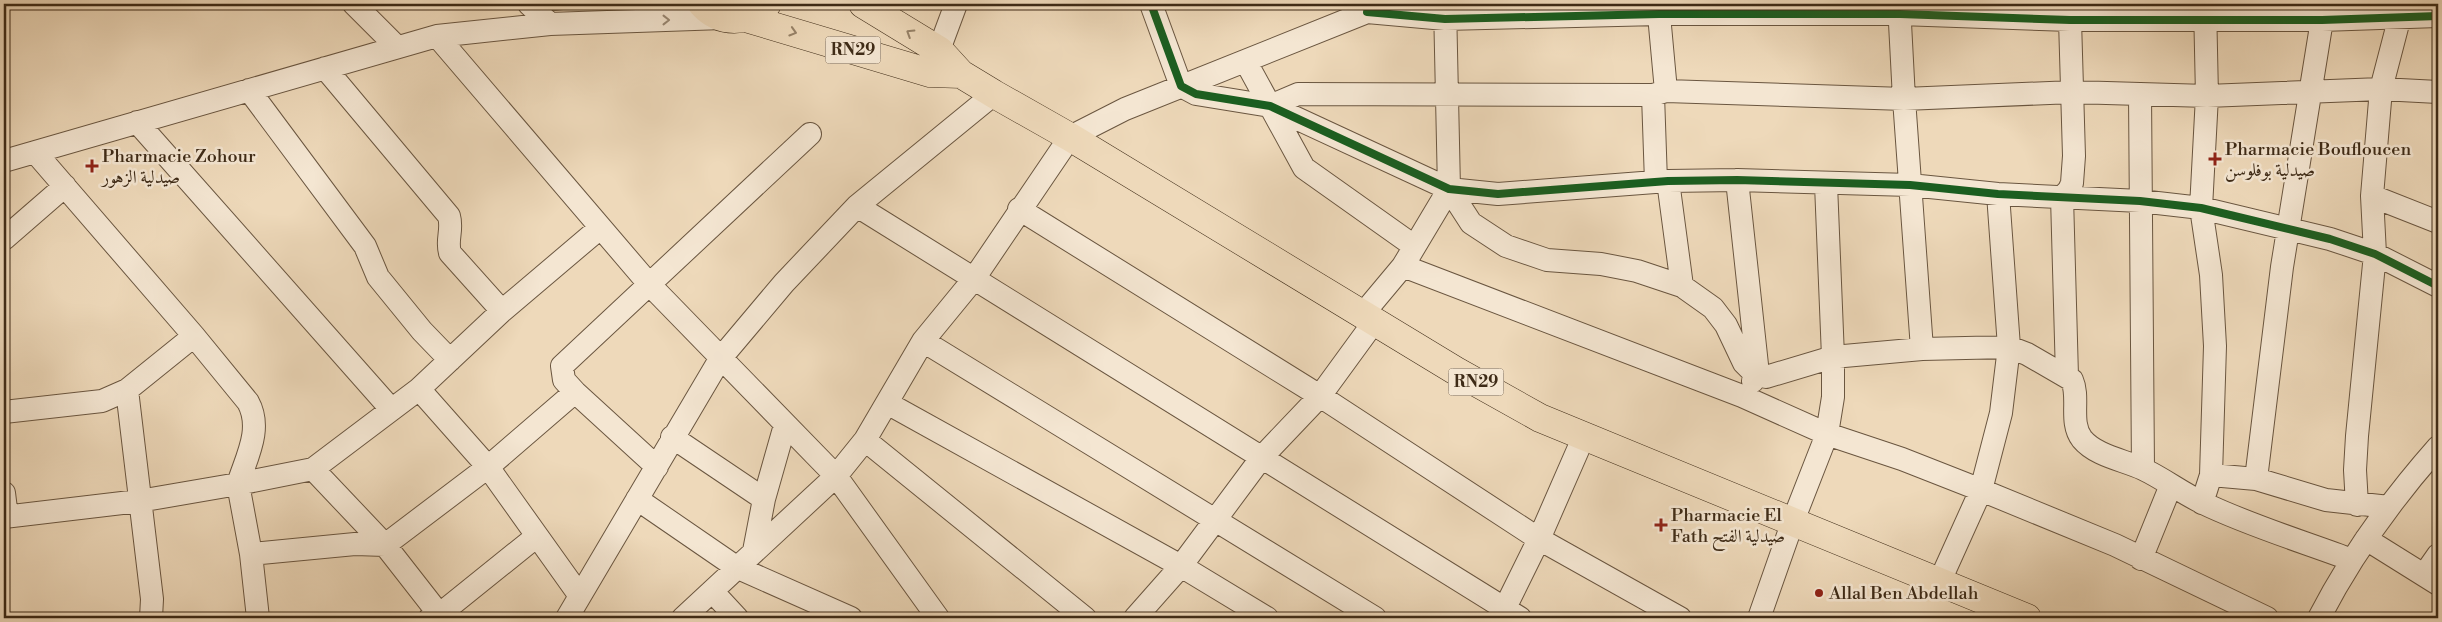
<svg xmlns="http://www.w3.org/2000/svg" width="2442" height="622" font-family="'Libre Bodoni',Amiri,serif">
  <style>
    .park { fill: #d0bb9e; stroke: #87735a }
    .lines { fill: none; stroke-linecap: round; stroke-linejoin: round }
    .minor-casing { stroke: #6a5640; stroke-width: 24 }
    .major-casing { stroke: #3e2b17; stroke-width: 29 }
    .minor { stroke: #f4e6d2; stroke-width: 22 }
    .major { stroke: #eed9ba; stroke-width: 28 }
    .cycleway-casing { stroke: #f4e6d2; stroke-width: 11 }
    .cycleway { stroke: #1b5e20; stroke-width: 8 }
    .oneway { stroke: #998874 }
    .oneway2 { stroke: #968268 }
    .poi-dot { fill: #8f2418; stroke: #f4e6d2; stroke-width: 2 }
    .labels { text-anchor: middle; dominant-baseline: central; stroke-width: 5; stroke-linejoin: round; paint-order: stroke }
    .shield { fill: #f4e6d2; stroke: #75634f; stroke-width: 1 }
    .shield-label { font-size: 16px; font-weight: bold; fill: #3e2b17 }
    .poi-label { font-size: 18px; fill: #3e2b17; stroke: #f4e6d2; text-anchor: start }
  </style>
  <rect width="100%" height="100%" fill="#eed9ba"/>
  <filter id="stains"><feTurbulence type="fractalNoise" baseFrequency=".004" numOctaves="4"/><feColorMatrix values="0 0 0 0 .2 0 0 0 0 .09 0 0 0 0 .02 0 0 0 .5 -.17"/></filter>
  <radialGradient id="worn" r=".72"><stop offset=".6" stop-color="#630" stop-opacity="0"/><stop offset="1" stop-color="#630" stop-opacity=".3"/></radialGradient>
  <path class="park" d="M544,4H608L551,11Z"/>
  <g class="lines">
    <g class="minor-casing">
      <path id="minor" d="M354,4L397,47
        M529,4L550,24
        M1151,4L1181,86L1196,94L1270,106L1449,189L1498,194L1668,181L1737,180L1910,185L1998,194L2140,201L2201,208L2330,239L2375,254L2438,286
        M1658,4L1666,91
        M1899,4L1904,99L1922,349
        M2322,4V20L2282,267L2256,479L2326,500L2389,507
        M1367,12L1445,19L1659,14H1900L2070,20H2322L2438,16
        M437,36L649,284L836,476L938,618
        M1246,62L1304,168L1414,246
        M933,66L956,4
        M325,68L449,216C453,230 446,240 450,253L502,311
        M249,90L365,246L378,277L422,331L450,360
        M2140,94L2143,469
        M1653,95L1656,182
        M1270,106L1298,94L1653,95L1666,91L1904,99L2073,92L2207,96L2381,89L2438,92
        M137,122L391,409
        M4,161L437,36L550,24L723,18
        M1737,180L1758,374L1753,381
        M1668,181L1682,286
        M1449,189L1471,223L1506,246L1547,260L1601,264L1637,271L1682,286L1713,308L1726,325L1744,363L1751,370L1766,377L1833,357L1922,349L2009,347L2027,354L2072,380C2080,398 2069,422 2082,439C2096,456 2124,460 2143,469C2164,479 2182,493 2203,503C2248,525 2304,542 2352,560
        M2372,196L2438,222
        M857,206L1520,618
        M1019,209L1320,396L1539,539L1680,618
        M4,239L65,186
        M1403,266L1742,396L1827,434L1902,459L1981,490L2115,545L2267,618
        M1362,315L1403,266L1449,189L1445,5
        M923,341L1375,618
        M2067,376L2062,197L2069,190L2072,183L2074,156L2070,20
        M419,389L488,467L580,596
        M127,390L152,599L151,618
        M887,403L1181,566L1267,618
        M4,412L102,401L127,390L194,336
        M672,437L764,499
        M865,440L1085,618
        M657,467L575,392L564,380L562,366L810,134
        M313,469L385,545L442,618
        M2211,475L2256,479
        M4,493L7,517
        M637,499L736,567L851,618
        M2202,503L2211,475L2215,346L2211,275L2201,208L2207,96L2205,4
        M2357,505L2355,470L2357,436L2375,254L2372,196L2381,89L2400,16L2401,4
        M4,517L139,501L238,484C246,458 263,429 248,402L194,336L35,152
        M2366,539L2438,584
        M754,551L764,499L785,425
        M251,554L355,544L385,545L488,467L575,392
        M2141,559L2171,485
        M2424,575L2438,555
        M1939,583L1981,490L2001,413L2009,347L1998,194
        M712,591L737,618
        M258,618L251,554L238,484L313,469L419,389L502,311L600,228
        M430,618L440,614L537,536
        M567,618L720,359L784,283L857,206L994,94
        M683,618L836,476L865,440L923,341L973,280L1070,137L1125,109L1367,12L1366,4
        M1135,618L1181,566L1262,457L1320,396L1374,322
        M1500,618L1539,539L1584,436
        M1759,618L1793,521L1827,434L1833,397V357L1826,184
        M2319,618C2351,556 2392,499 2438,447"/>
    </g>
    <g class="major-casing">
      <path id="major" d="M702,4C720,24 748,24 767,4
        M863,4L940,51L961,74L994,94L1070,137L1456,371L1540,418L2027,618
        M746,18L930,73L961,74"/>
    </g>
    <use href="#minor" class="minor"/>
    <use href="#major" class="major"/>
    <g class="cycleway-casing">
      <path id="cycleway" d="M1151,4L1181,86L1196,94L1270,106L1449,189L1498,194L1668,181L1737,180L1910,185L1998,194L2140,201L2201,208L2330,239L2375,254L2438,286
        M1367,12L1445,19L1659,14H1900L2070,20H2322L2438,16"/>
    </g>
    <use href="#cycleway" class="cycleway"/>
  </g>
  <defs><path id="oneway-chevron" d="M-2-3.5L2.5 0L-2 3.5" fill="none" stroke-width="1.6" stroke-linecap="round" stroke-linejoin="round" transform="scale(1.25)"/></defs>
  <use class="oneway" href="#oneway-chevron" transform="translate(666 20)"/>
  <g class="oneway2">
    <use href="#oneway-chevron" transform="translate(793 32) rotate(17)"/>
    <use href="#oneway-chevron" transform="translate(910 33) rotate(-148)"/>
  </g>
  <g class="poi-dot">
    <path d="M2212.5 151.5h5v5h5v5h-5v5h-5v-5h-5v-5h5z"/>
    <path d="M89.5 158.5h5v5h5v5h-5v5h-5v-5h-5v-5h5z"/>
    <path d="M1658.5 517.5h5v5h5v5h-5v5h-5v-5h-5v-5h5z"/>
    <circle cx="1819" cy="593" r="5"/>
  </g>
  <g class="labels">
    <g class="shield">
      <rect x="825.5" y="36.5" width="55" height="27" rx="4"/>
      <rect x="1448.5" y="368.5" width="55" height="27" rx="4"/>
    </g>
    <g class="shield-label">
      <text x="853" y="50">RN29</text>
      <text x="1476" y="382">RN29</text>
    </g>
    <g class="poi-label">
      <text x="2225" y="149">Pharmacie Boufloucen<tspan x="2225" dy="21">صيدلية بوفلوسن</tspan></text>
      <text x="102" y="156">Pharmacie Zohour<tspan x="102" dy="21">صيدلية الزهور</tspan></text>
      <text x="1671" y="515">Pharmacie El<tspan x="1671" dy="21">Fath صيدلية الفتح</tspan></text>
      <text x="1829" y="593">Allal Ben Abdellah</text>
    </g>
  </g>
  <rect width="2442" height="622" fill="none" stroke="#eed9ba" stroke-width="20"/>
  <rect x="5" y="5" width="2432" height="612" fill="none" stroke="#3e2b17" stroke-width="2.5"/>
  <rect x="10" y="10" width="2422" height="602" fill="none" stroke="#3e2b17"/>
  <rect width="100%" height="100%" filter="url(#stains)"/>
  <rect width="100%" height="100%" fill="url(#worn)"/>
</svg>
